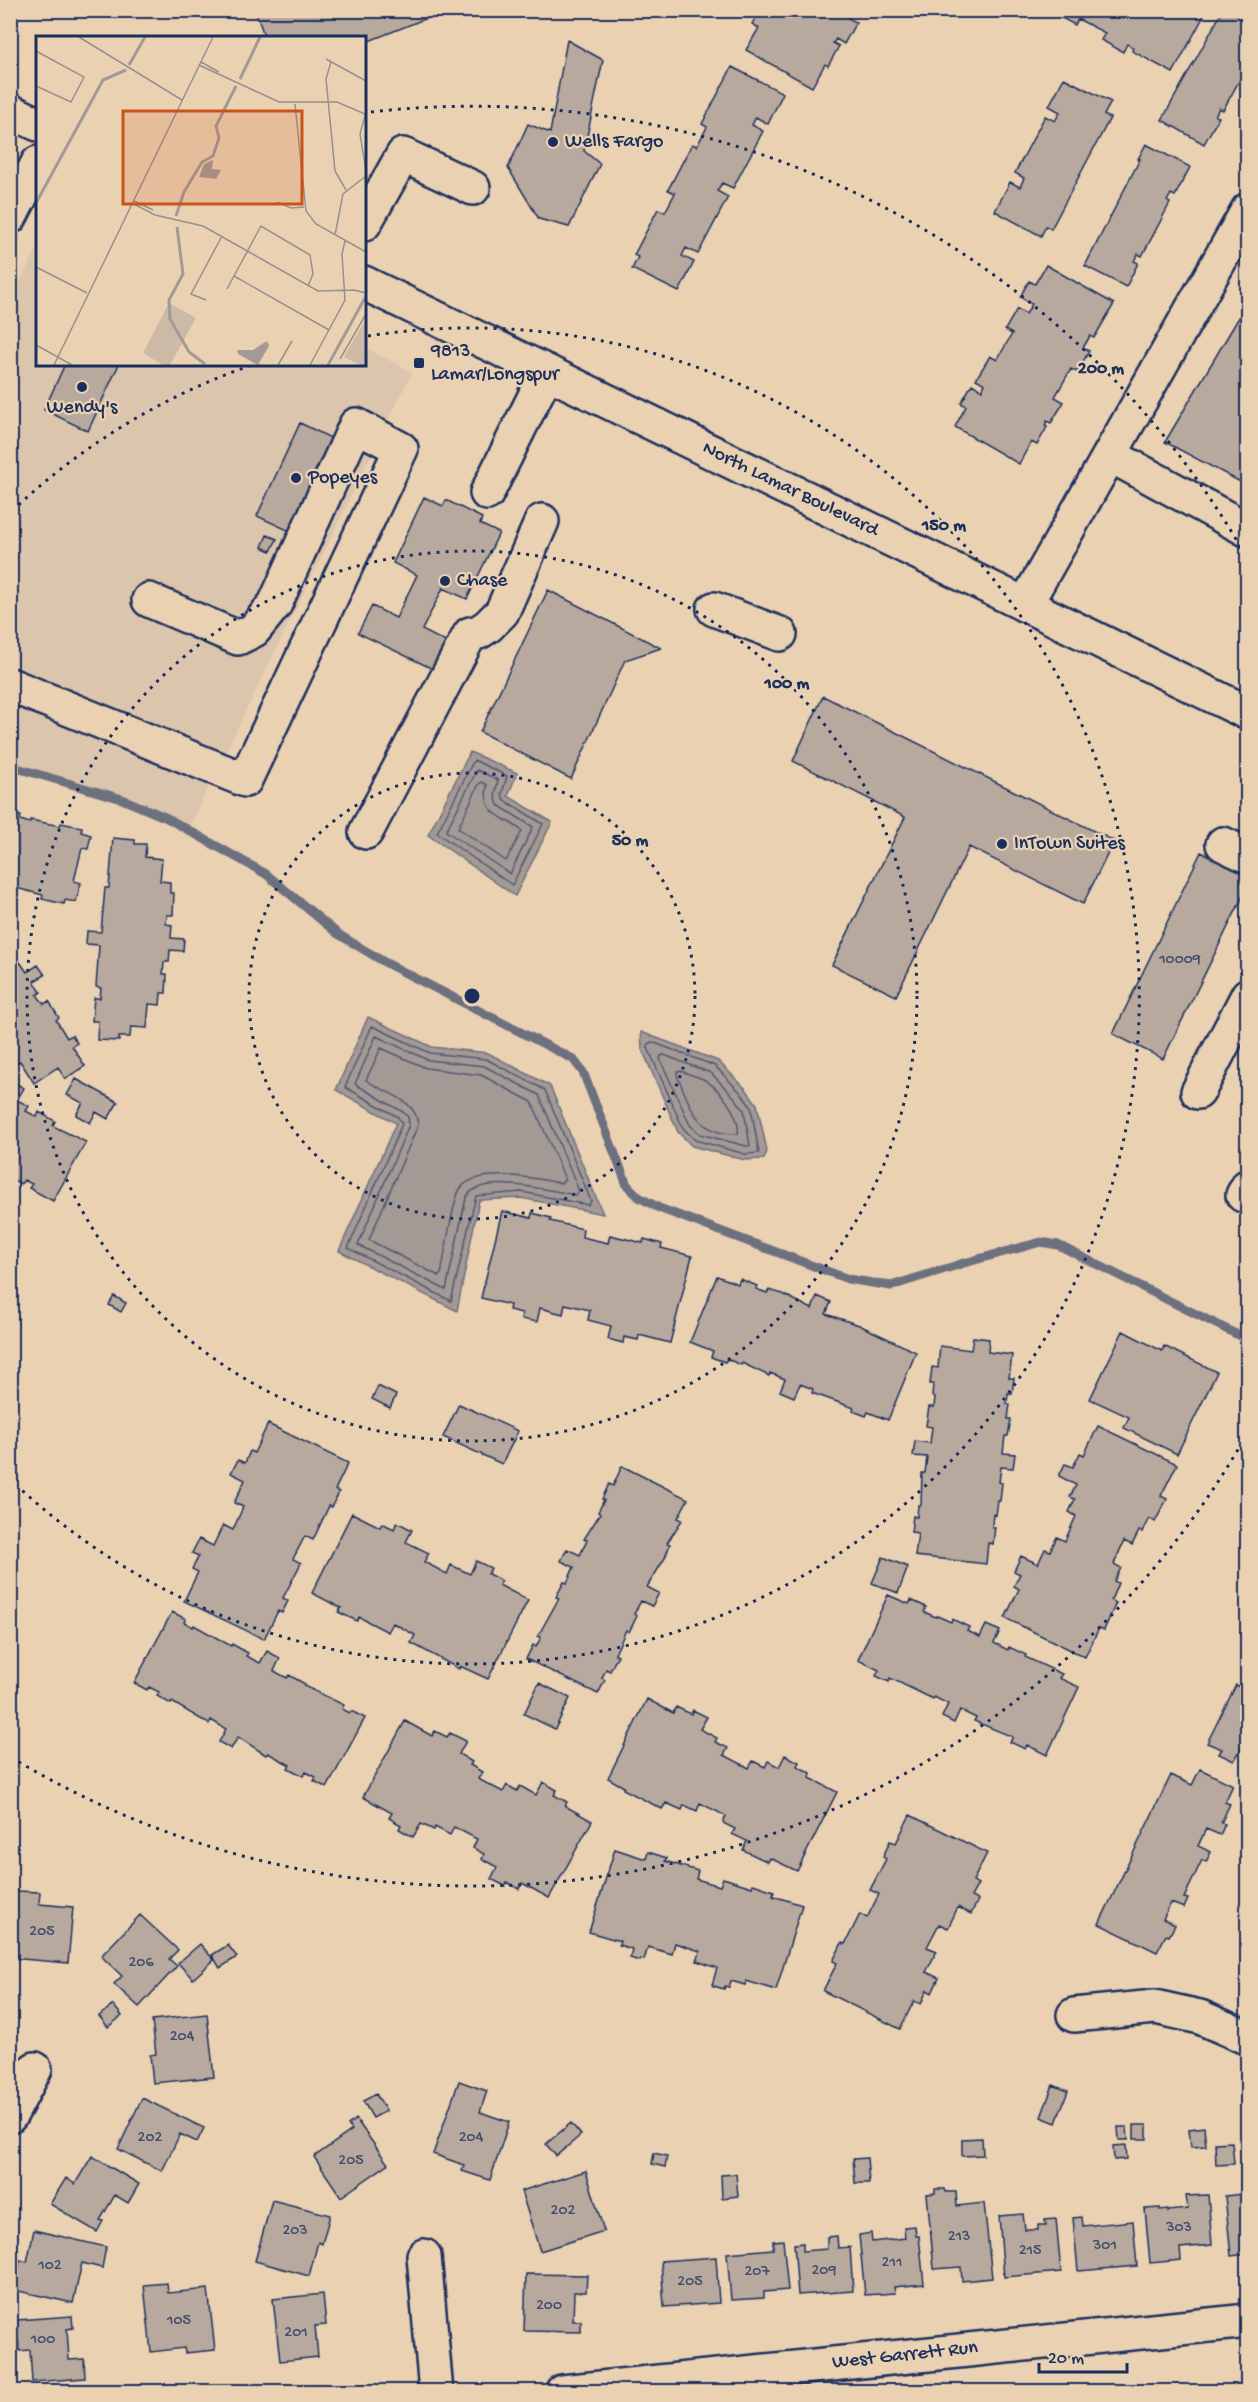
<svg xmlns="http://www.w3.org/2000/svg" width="1258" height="2402" font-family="'Gochi Hand',sans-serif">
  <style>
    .built { fill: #dbc5ac }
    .water { fill: #a39995; stroke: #6d6f7f; stroke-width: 1.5 }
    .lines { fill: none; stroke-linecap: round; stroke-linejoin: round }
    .shore { stroke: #515974; stroke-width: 1.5 }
    .stream { stroke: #6d6f7f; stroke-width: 9 }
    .building { fill: #b7a99d; stroke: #1b2f5e; stroke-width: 1.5 }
    .minor-casing { stroke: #1b2f5e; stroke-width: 38 }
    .major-casing { stroke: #1b2f5e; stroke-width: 38 }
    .minor { stroke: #ead1b2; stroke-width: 33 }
    .major { stroke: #ead1b2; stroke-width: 33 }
    .ring { fill: none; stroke: #1b2f5e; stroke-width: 3; stroke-dasharray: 3 6 }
    .poi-dot { fill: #1b2f5e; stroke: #ead1b2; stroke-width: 2 }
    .labels { text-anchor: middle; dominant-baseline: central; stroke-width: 4.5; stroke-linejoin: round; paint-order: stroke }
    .number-label { font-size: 16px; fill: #424e6e }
    .poi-label { font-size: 20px; fill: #1b2f5e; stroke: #ead1b2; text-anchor: start }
    .street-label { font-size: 20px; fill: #1b2f5e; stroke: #ead1b2 }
    .inset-river { fill: none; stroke: #a39995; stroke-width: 3 }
    .inset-road { fill: none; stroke: #979090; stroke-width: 1.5 }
    .view { fill: #c95318; fill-opacity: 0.15; stroke: #c95318; stroke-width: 3 }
    .inset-edge { fill: none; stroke: #1b2f5e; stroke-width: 3 }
    .centre { fill: #1b2f5e; stroke: #ead1b2; stroke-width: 3 }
    .ring-label { font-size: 18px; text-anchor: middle; font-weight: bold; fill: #1b2f5e; stroke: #ead1b2; stroke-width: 4.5; stroke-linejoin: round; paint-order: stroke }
  </style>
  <rect width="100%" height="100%" fill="#ead1b2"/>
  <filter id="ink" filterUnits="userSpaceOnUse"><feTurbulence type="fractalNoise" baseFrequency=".0167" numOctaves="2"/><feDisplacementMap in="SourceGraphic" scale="12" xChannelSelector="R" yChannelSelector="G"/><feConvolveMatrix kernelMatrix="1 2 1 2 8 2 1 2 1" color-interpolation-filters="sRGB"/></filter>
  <g filter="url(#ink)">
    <path class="built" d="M37,249L38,364H364L365,348L412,372L190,825L11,765V299Z"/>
    <path class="water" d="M470,752L517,773L508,796L552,822L515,896L428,835Z
      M368,1017L432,1047L488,1053L550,1086L603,1214L521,1198L479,1200L457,1311L339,1251L396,1123L336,1090Z
      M641,1032L718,1061L746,1089L757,1104L767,1151L764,1159L745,1160L692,1146L678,1132L642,1049Z"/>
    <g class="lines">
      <path class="shore" d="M474,760L507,776L502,794L504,800L543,824L512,885L437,833Z
        M477,770L498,780L495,795L498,805L533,827L510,874L446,831Z
        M482,782L487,785C482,816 503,815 522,831L506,861L458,828L479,784Z
        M372,1026L430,1053L486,1059L545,1090L591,1201L588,1205L522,1192L476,1196L451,1301L348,1248L402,1124L398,1117L345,1087Z
        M376,1036L428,1060L484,1066L539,1095L579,1191L576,1195C553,1191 477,1172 466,1198L446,1290L358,1245L409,1125L408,1117L403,1112L355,1084Z
        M652,1042L715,1066L741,1093L751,1107L759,1153L745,1154L695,1140L683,1128L648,1048V1044Z
        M381,1048L426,1068L481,1075L532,1102L565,1179L561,1183C539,1179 475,1166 460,1189C452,1201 445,1256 441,1274L439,1276L369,1240L418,1125C417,1099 384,1093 366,1080Z
        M664,1055L711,1073L735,1098L744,1110L750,1146H746L700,1134L690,1125L660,1059L661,1056Z
        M681,1071C688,1074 696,1076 703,1079C720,1088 741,1116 738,1134C696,1135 691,1107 677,1075V1072Z"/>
      <path class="stream" d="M10,766L122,799L167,818L266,874L338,934L386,963L573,1059L583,1072L627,1185L639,1197L659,1208L848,1279L891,1286L964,1263L1041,1242L1058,1245L1248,1340"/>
    </g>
    <path class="building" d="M255,10H436L437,14L364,43V38H265Z
      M760,10H853L848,18L856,22L844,44L836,39L833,43L839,46L828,66L825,64L812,87L746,50L759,28L752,24Z
      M1053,10H1207L1173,73L1132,51L1133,48L1127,44L1123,52L1101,40L1105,33L1078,19L1075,25L1052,13Z
      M1223,10H1248V65L1223,110L1219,108L1215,116L1219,117L1204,144L1162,120Z
      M567,40L603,60L584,151L600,164L569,227L539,219L508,168L528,124L550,133Z
      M732,67L783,93L768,124L756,117L752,125L763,131L733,188L722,183L717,191L728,197L698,254L686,248L682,256L694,262L679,292L632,269L638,257L634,255L658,209L665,212L675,193L668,190L692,144L697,146L707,127L702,124Z
      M1064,78L1111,102L1104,115L1110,118L1051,229L1046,226L1041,236L995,211L1010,182L1020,187L1024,178L1015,173L1045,116L1055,121L1060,112L1049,106Z
      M1146,144L1190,167L1175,196L1171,194L1167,201L1170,203L1142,256L1138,254L1134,261L1138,263L1126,287L1085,266L1140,159H1138Z
      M1046,265L1114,304L1094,338L1090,336L1083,348L1089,351L1077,372L1071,369L1055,397L1064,402L1051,423L1047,421L1045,426L1047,427L1037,445L1031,442L1019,464L955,427L966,406L961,403L972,384L982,390L985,384L976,379L990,356L997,360L1012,334L1005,330L1017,309L1026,314L1032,304L1020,297L1029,281L1035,284Z
      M1248,302V486L1165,442Z
      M65,364H119L88,431L44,410Z
      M300,423L335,440L292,532L257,516Z
      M424,497L443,506L446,500L482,518L480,524L499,533L467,599L443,588L422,630L446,642L433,669L358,633L372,606L396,618L417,575L393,563Z
      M267,535L277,539L271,551L262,547Z
      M548,590L661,648L625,660L571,779L480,732Z
      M823,696L1114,841L1083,904L969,847L896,996L832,965L905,817L793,761Z
      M10,814L21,816L20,820L30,823V820L60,826L61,823L82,827L81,832L91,835L88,849L82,848L74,881L81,883L76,902L65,900L64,904L42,899L43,895L16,888L17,884L10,882Z
      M113,838L135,840V844H146L145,857L162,859L160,881L170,882V893H174L173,915H167L166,924L172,925L171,938L184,939L183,951L170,950L169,962H164L163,974H167L166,993H161L160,1005L149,1004L147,1028L131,1027L130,1037H119V1041L97,1040L98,1021H92L94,998H100L101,988L96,987L99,945L86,944L87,931L101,932L105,888H109Z
      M1201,852L1248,875V886L1163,1059L1113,1034Z
      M10,957L15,965L20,962L27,972L38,965L45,975L34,981L41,992L37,995L44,1004L49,1001L59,1018L56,1020L67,1038L72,1035L77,1043L72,1046L85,1066L65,1079L58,1067L34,1083L20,1061L12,1065L10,1063Z
      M76,1079L118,1102L108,1119L96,1112L90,1123L76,1115L83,1103L67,1095Z
      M13,1082L24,1088L17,1100L29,1106L26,1111L37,1117L39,1112L55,1121L53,1126L86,1142L53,1201L29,1188L32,1184L24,1180L21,1184L10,1178V1086Z
      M502,1211L531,1218L532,1213L551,1218L550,1221L583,1229L582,1237L608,1243L610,1235L643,1243L644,1239L662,1244L661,1248L692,1256L670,1343L639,1335L638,1340L624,1337L623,1343L608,1339L611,1326L588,1320L590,1310L565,1304L563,1314L540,1308L537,1322L521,1319L522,1313L509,1310L510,1305L481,1298Z
      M717,1276L738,1284L740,1279L757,1286L756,1289L767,1293L769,1290L783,1294L812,1309L817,1296L831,1302L826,1314L859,1325L916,1352L888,1420L868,1412L866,1416L853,1411L854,1408L812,1393L813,1389L800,1384L794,1397L780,1391L785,1379L770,1373L769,1376L742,1363L741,1365L727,1359L725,1362L711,1357L713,1351L690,1342Z
      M114,1296L126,1303L121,1312L109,1305Z
      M1123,1331L1162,1351L1164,1346L1217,1372L1177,1454L1124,1428L1129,1417L1090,1399Z
      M973,1337L989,1339L988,1352L1012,1355L1009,1378H1014L1012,1394L1008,1393L1007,1404H1010L1008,1419H1011L1008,1436H1005L1003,1453L1015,1454L1013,1468L1001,1467L999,1482L1002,1483L1000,1501H998L996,1515L993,1514L992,1527H995L993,1544L988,1543L986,1564L915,1556L918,1533L911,1532L913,1516L917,1517L918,1505H921L922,1473H925L927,1457L913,1456L915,1441L930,1443L932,1427L926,1426L929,1407H934L935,1397L932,1396L933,1384H930L932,1367L938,1368L940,1346L971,1350Z
      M378,1386L396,1395L390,1408L372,1399Z
      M459,1404L518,1431L502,1464L443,1437Z
      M268,1424L348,1463L335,1490L339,1492L332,1507L329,1506L313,1540L305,1536L293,1559L301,1563L283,1598L288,1601L282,1613L278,1611L264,1639L184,1601L198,1572L192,1569L199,1556L192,1553L199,1539L213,1546L223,1525L233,1530L243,1507L234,1503L245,1480L231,1473L238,1460L245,1463L250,1451L254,1453Z
      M1098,1426L1177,1464L1161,1496L1167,1499L1155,1522L1149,1518L1142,1532L1139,1531L1132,1545L1124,1541L1114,1564L1121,1568L1114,1581L1118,1583L1111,1600L1116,1603L1104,1630L1099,1628L1085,1657L1005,1618L1019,1589L1014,1586L1020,1574L1014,1571L1021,1556L1038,1564L1045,1549L1050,1551L1057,1537L1065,1541L1076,1516L1069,1512L1075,1499L1070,1497L1076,1485L1059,1476L1065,1464L1073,1467L1080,1453L1084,1455Z
      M622,1466L688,1499L678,1518L682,1520L667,1543L670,1544L665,1558L647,1587L659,1593L652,1606L641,1601L634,1614L637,1616L629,1632L626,1630L615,1654L618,1655L610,1671L606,1669L602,1678L605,1680L598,1694L526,1659L533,1645L536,1647L541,1637L538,1636L559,1598L556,1597L564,1582L567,1583L574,1567L561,1561L567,1549L580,1555L587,1540L584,1539L600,1514L598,1512L604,1500L602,1499L609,1484L613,1486Z
      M352,1513L380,1527L382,1523L394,1529L397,1522L412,1530L406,1542L429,1553L424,1562L447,1574L451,1565L470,1574L476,1561L491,1568L488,1574L502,1581L499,1585L528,1600L488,1679L460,1666L459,1669L411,1643L415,1635L393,1623L388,1632L359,1617L357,1621L338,1612L341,1608L312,1593Z
      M883,1557L908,1567L898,1593L872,1583Z
      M888,1595L909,1604L911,1600L926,1607L924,1612L936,1617L937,1616L951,1622L952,1619L969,1627L967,1631L980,1637L986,1625L1000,1631L994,1643L1008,1650L1009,1647L1026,1655L1025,1657L1062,1674L1059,1678L1079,1687L1047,1755L1027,1745L1025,1749L1010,1742L1013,1737L974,1721L976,1718L960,1710L954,1723L942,1717L948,1704L934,1697L933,1699L890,1678L889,1682L876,1676L879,1670L858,1660Z
      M172,1612L186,1619L184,1622L193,1627L194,1625L231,1646L232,1644L248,1653L246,1656L260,1663L267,1651L280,1658L274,1671L287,1678L289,1675L305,1684L304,1686L344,1705L342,1709L350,1713L351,1711L365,1718L327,1788L314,1781L316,1777L306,1772L303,1776L288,1768L290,1765L268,1753L266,1755L238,1737L231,1749L219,1742L226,1729L211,1720L209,1724L172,1702L171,1704L157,1696L159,1692L149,1687L147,1690L134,1683Z
      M539,1683L570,1698L555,1729L524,1714Z
      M1236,1685L1248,1691V1752L1241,1749L1234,1761L1219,1754L1222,1749L1207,1743Z
      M647,1699L673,1713L676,1707L691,1714L693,1710L707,1717L700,1729L717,1738L715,1742L728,1748L724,1755L749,1768L753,1761L765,1767L768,1761L779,1767L785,1755L799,1762L797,1766L811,1773L810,1778L837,1792L797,1871L770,1858L768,1862L743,1850L747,1841L732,1834L735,1829L723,1823L726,1816L700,1803L697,1811L684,1805L682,1810L666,1803L662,1809L623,1789L624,1787L608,1778Z
      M405,1721L432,1736L435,1731L447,1737L450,1733L466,1741L459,1754L472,1762L470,1765L482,1772L478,1779L503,1792L507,1785L517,1791L520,1786L536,1795L543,1782L557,1790L554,1795L567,1802L565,1806L592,1821L549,1898L522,1883L519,1889L507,1882L505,1886L491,1879L497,1867L482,1859L484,1854L473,1848L477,1839L454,1827L450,1835L435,1827L434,1830L421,1824L413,1837L399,1829L401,1825L389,1818L392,1813L363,1797Z
      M1200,1769L1233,1785L1225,1802L1230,1804L1221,1823L1225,1824L1220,1835L1206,1829L1198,1846L1211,1852L1206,1862L1202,1860L1184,1898L1188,1899L1184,1908L1171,1903L1163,1919L1175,1925L1169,1936L1166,1935L1157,1952L1099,1924L1171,1775L1192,1785Z
      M910,1815L987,1853L973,1881L978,1884L971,1897L978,1900L971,1914L958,1907L948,1928L939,1924L927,1947L937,1951L926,1972L939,1978L932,1993L927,1990L921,2004L914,2001L900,2029L823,1991L837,1963L833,1961L842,1943L845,1944L860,1914L867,1918L879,1894L870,1890L886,1859L883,1857L890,1841L896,1843Z
      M615,1849L646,1859L648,1852L667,1858L665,1861L698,1871L696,1879L720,1886L723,1878L752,1887L753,1884L774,1891L773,1896L802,1905L776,1990L746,1981L745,1985L731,1981L729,1987L725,1986L724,1989L714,1986L712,1985L717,1968L697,1961L700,1951L675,1943L672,1954L648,1947L644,1960L641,1959L640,1961L630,1958L632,1949L619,1945L620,1941L589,1932Z
      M16,1891L40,1892L39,1904L73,1907L68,1963L11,1958Z
      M140,1915L178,1950L169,1959L177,1966L139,2007L114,1984L122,1976L101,1956Z
      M200,1944L214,1960L193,1979L178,1963Z
      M228,1945L237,1957L220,1968L212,1955Z
      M113,2005L122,2016L108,2027L99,2016Z
      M207,2014L214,2077L153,2083L150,2055L156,2054L152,2020Z
      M459,2081L487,2091L480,2112L509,2122L490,2180L462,2171L464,2165L433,2154Z
      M1053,2085L1068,2091L1056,2123L1041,2117Z
      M376,2094L386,2111L373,2118L363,2101Z
      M142,2098L204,2128L197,2142L180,2134L162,2171L118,2149Z
      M356,2119L388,2164L341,2197L314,2157L352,2130L348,2125Z
      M571,2123L581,2135L556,2156L546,2144Z
      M1134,2125H1147V2139H1134Z
      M1118,2127H1127L1128,2140H1119Z
      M1204,2127L1206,2146L1191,2147L1189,2129Z
      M982,2138L983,2155L962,2156V2139Z
      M1232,2142L1234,2164L1216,2165L1215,2143Z
      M1126,2145L1127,2159L1114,2160L1113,2146Z
      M654,2153L667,2156L665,2167L652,2164Z
      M92,2156L139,2184L128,2203L115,2195L100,2220L103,2221L97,2232L50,2204L66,2178L75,2184Z
      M867,2158L869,2183H855L853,2159Z
      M586,2171L604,2231L540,2251L521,2191Z
      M736,2174L738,2196L722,2198L721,2175Z
      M935,2189H945L946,2192H956L957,2206L984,2203L992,2278L962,2281L961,2267L934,2269L927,2194L935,2193Z
      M1243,2194L1245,2205L1248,2204V2254L1231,2256L1225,2196Z
      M1208,2195L1212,2245L1180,2248L1181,2260L1150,2263L1145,2209L1160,2208V2210L1168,2209V2211L1188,2209L1186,2196Z
      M272,2200L330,2215L322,2244L318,2242L309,2276L255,2261Z
      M1023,2214L1025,2230H1038V2225H1046L1045,2220L1056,2219L1061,2272L1004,2277L999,2216Z
      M1082,2217L1083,2226L1133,2221L1137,2266L1078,2271L1073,2218Z
      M915,2226L916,2236H919L924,2284L894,2287L895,2293L865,2295L859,2235L871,2233L872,2242L905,2238L904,2227Z
      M34,2230L106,2247L102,2268L82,2263L73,2303L14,2290L20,2260L27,2262Z
      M837,2236L838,2248L850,2247L853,2291L798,2295L794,2244L803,2243V2251L827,2249V2237Z
      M783,2240L788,2290L764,2292V2298L731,2300L727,2253L773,2249V2241Z
      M716,2257L719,2303L664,2307L661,2261Z
      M526,2274L587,2275L586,2292H574L573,2321H581V2332L524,2331Z
      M167,2283L168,2293L208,2289L215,2350L185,2353L184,2348L151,2352L144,2285Z
      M323,2294L326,2325L315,2326L318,2357L280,2361L273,2299Z
      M72,2316L73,2328L67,2329L69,2360L84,2359L85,2378L32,2382L30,2350L19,2351L17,2320Z"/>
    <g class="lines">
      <g class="minor-casing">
        <path id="minor" d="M10,217L38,163
          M364,224L403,155L473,188
          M1110,455L1248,530
          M487,493L547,372
          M1025,605L1248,210
          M714,609L780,634
          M10,685L245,780L401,449L356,425L275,604L254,630L238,638L149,600
          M366,832L470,634L479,632L488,626L502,612L542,521
          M1223,844L1248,856
          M1198,1092L1248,995
          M1243,1195L1248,1186
          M1074,2015L1155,2007L1200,2017L1248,2038
          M10,2116L35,2069
          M424,2256L436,2392
          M562,2392L1248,2321"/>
      </g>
      <g class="major-casing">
        <path id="major" d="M10,111L38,124
          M364,283L1248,713"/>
      </g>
      <use href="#minor" class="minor"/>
      <use href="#major" class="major"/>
    </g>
  </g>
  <g class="ring">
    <circle cx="472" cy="996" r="223"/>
    <circle cx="472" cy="996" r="445"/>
    <path d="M12 511A668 668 0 0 1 249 366M368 336A668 668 0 1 1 12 1481"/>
    <path d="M1247 1434A890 890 0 0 1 14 1759M371 112A890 890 0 0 1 1247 558"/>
  </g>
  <g class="poi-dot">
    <circle cx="553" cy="142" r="6"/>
    <rect x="413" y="357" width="12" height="12" rx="3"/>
    <circle cx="82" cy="387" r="6"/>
    <circle cx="296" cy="478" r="6"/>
    <circle cx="445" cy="581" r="6"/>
    <circle cx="1002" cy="844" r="6"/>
  </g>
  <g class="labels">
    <g class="number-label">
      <text x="1180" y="960">10009</text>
      <text x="42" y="1932">205</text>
      <text x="141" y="1963">206</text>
      <text x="182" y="2037">204</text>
      <text x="150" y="2138">202</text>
      <text x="471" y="2138">204</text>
      <text x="351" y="2161">205</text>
      <text x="563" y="2211">202</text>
      <text x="1179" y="2228">303</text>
      <text x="295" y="2231">203</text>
      <text x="959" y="2237">213</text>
      <text x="1105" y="2246">301</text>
      <text x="1030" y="2251">215</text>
      <text x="892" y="2263">211</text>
      <text x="50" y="2266">102</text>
      <text x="824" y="2271">209</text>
      <text x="757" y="2272">207</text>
      <text x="690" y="2282">205</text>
      <text x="549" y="2306">200</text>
      <text x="179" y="2321">105</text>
      <text x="296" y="2333">201</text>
      <text x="43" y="2340">100</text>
    </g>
    <g class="poi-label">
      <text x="565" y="142">Wells Fargo</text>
      <text x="431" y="352">9813<tspan x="431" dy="23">Lamar/Longspur</tspan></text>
      <text x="82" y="408" text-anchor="middle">Wendy's</text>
      <text x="308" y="478">Popeyes</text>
      <text x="457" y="581">Chase</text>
      <text x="1014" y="844">InTown Suites</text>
    </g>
    <g class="street-label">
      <text transform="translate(790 490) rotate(26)">North Lamar Boulevard</text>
      <text transform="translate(905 2356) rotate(-6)">West Garrett Run</text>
    </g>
  </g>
  <g transform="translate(36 36)">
    <rect width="330" height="330" fill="#ead1b2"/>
    <path d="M133,267L160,282L134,329H127L107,317ZM330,283V329H324L308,321Z" fill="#ccb9a6"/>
    <path d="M177,124L176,133L185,134L180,143L163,141L168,128ZM231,305L233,310L222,329L202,318L201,314H217Z" fill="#a39995"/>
    <path class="inset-river" d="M93,29L109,1M204,43L224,1M0,167L67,44L90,34M140,180L148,156L166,126L177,120L183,102L180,90L200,50M141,191L147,238L133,264L134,283L153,316L169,328M292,329L330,260"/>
    <path class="inset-road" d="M43,1L146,64M0,15L48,41L35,66L0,50M290,23L330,45M165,26L183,36M295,26L290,43L299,135L310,154M163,29L243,66H301L329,78M259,68L270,175L280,188L330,216M330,76L324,98L330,135M98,165L117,174M241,166L255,172L268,171M96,167L119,179L167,190L282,255L318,254L330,257M299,199L307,158L330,140M0,231L51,257M198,240L293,294M191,253L225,190L274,219L277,238L272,250M170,264L155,258L186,200M0,309L36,329M304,323L330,278M18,329L177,1M242,329L256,305M274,329L309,264L306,218L309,205"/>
    <path class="view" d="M87,75H266V168H87Z"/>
    <rect width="330" height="330" class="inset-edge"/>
  </g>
  <circle cx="472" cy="996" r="9" class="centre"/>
  <g class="ring-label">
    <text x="1101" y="373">200 m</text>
    <text x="944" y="530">150 m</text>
    <text x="787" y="688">100 m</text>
    <text x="630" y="845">50 m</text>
  </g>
  <rect width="1258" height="2402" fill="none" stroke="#ead1b2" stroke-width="36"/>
  <rect x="18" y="18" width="1222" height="2366" fill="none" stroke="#1b2f5e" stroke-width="2" filter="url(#ink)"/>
  <path d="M1039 2363v9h88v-9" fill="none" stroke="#1b2f5e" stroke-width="3"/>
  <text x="1048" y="2363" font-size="18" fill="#1b2f5e" stroke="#ead1b2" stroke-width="4.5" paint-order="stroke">20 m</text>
</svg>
